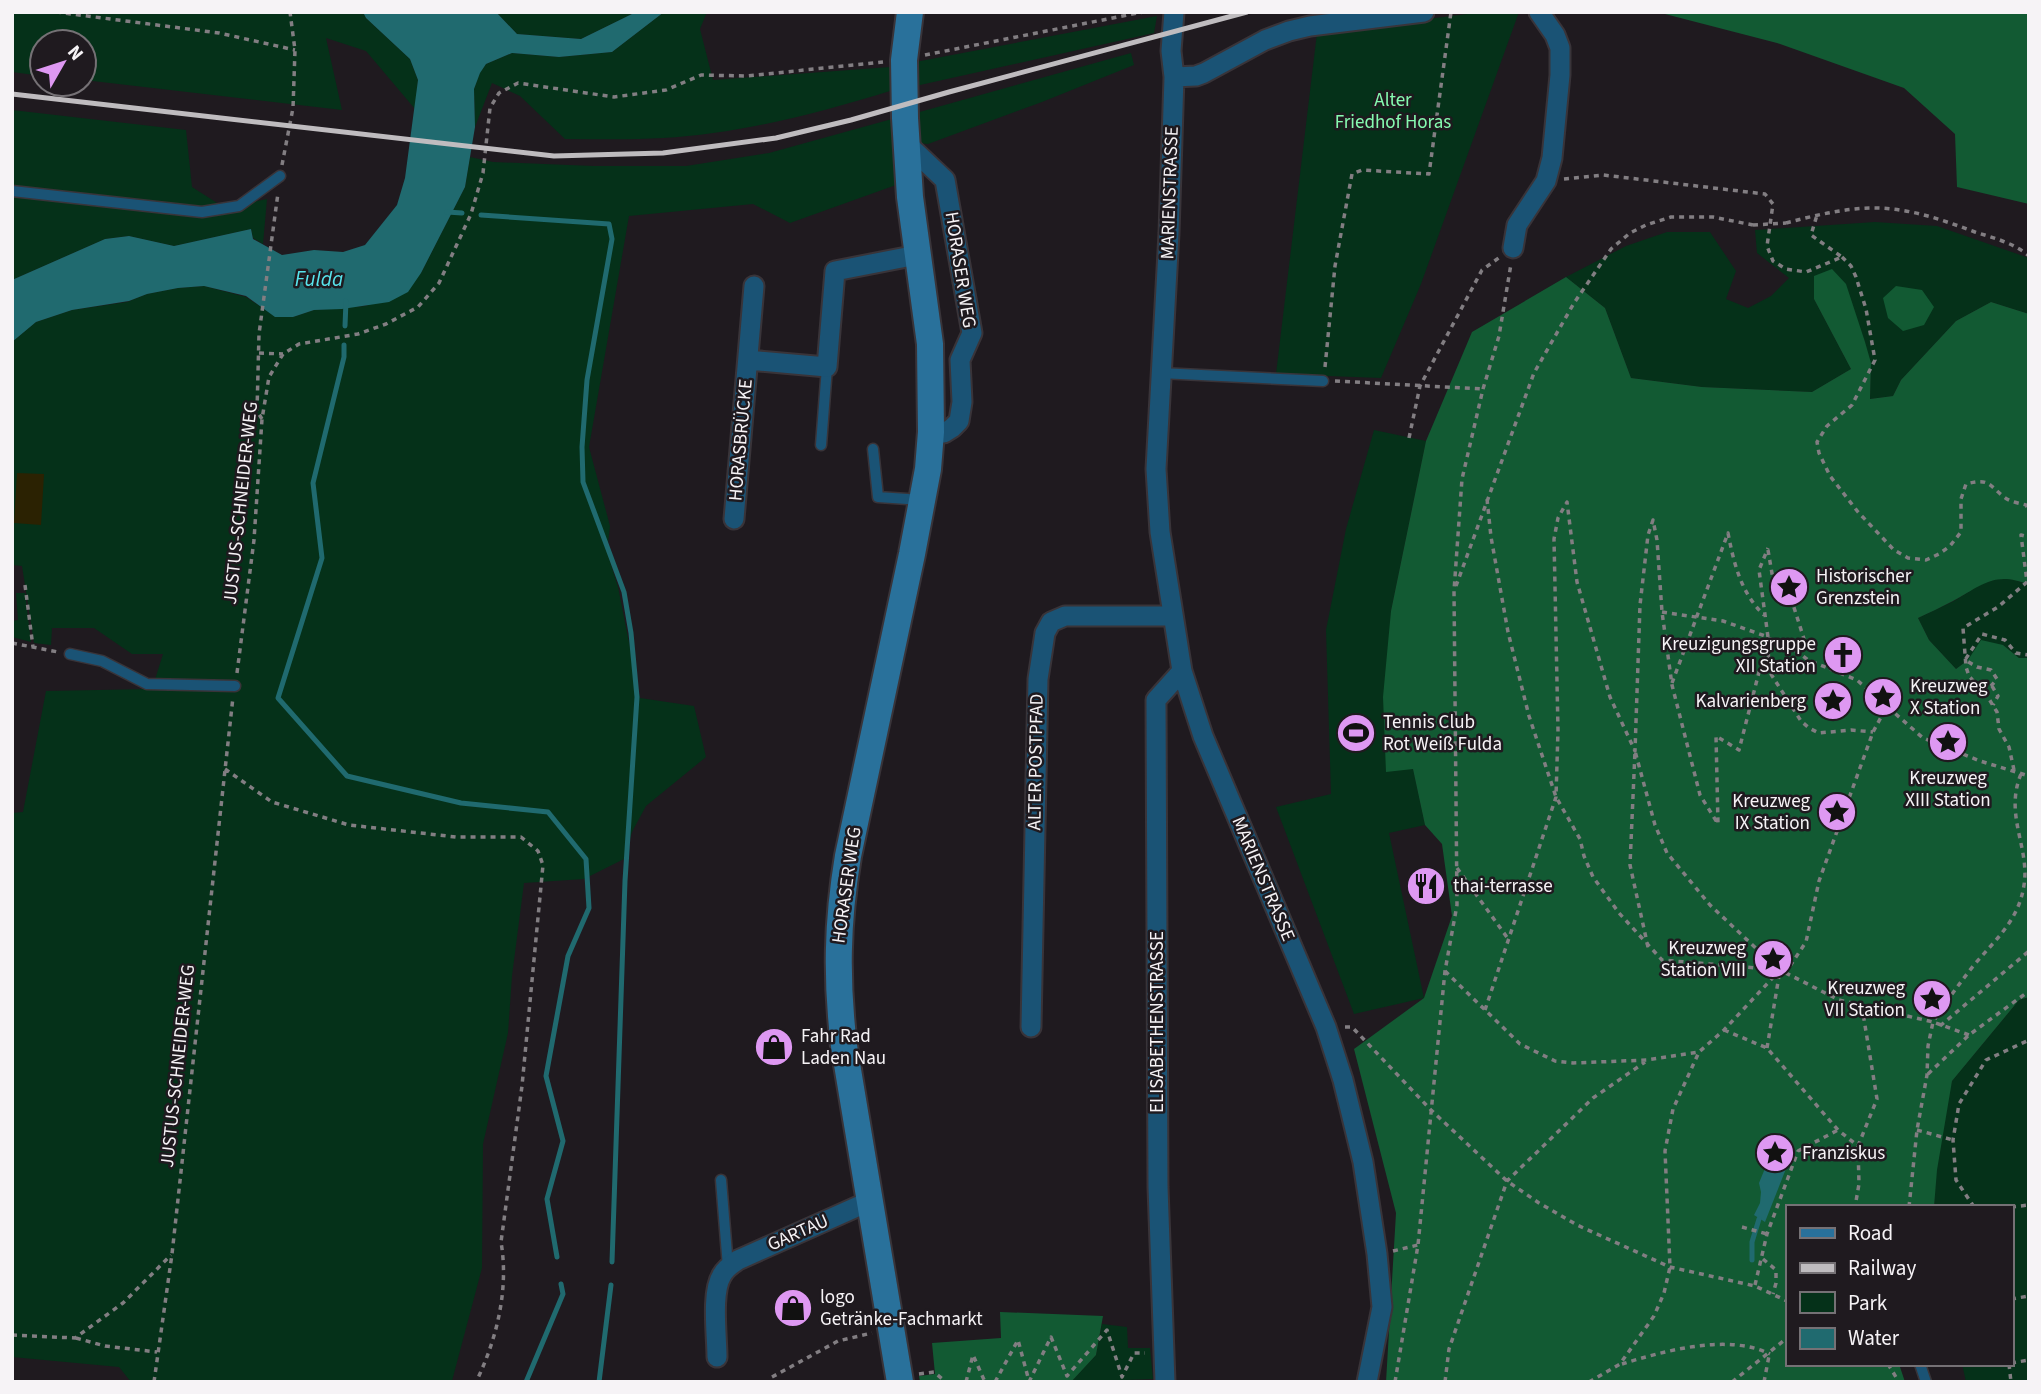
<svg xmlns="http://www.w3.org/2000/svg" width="2041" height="1394" font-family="'Source Sans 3',sans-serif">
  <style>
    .green { fill: #053119 }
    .forest { fill: #125a33 }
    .sand { fill: #2b2202 }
    .water { fill: #206a6f }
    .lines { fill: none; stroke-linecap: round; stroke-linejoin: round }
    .stream { stroke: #206a6f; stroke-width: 5 }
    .service-casing { stroke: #393439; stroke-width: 13 }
    .minor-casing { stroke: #393439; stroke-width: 23 }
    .secondary-casing { stroke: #393439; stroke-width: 30 }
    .path { stroke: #827e82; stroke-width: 3.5; stroke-dasharray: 5 5; stroke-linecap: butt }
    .service { stroke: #1a5375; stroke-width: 10 }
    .minor { stroke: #1a5375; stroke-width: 19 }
    .secondary { stroke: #29719b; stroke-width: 26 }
    .rail { stroke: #bfbcbf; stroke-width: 5 }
    .path-bridge { stroke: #827e82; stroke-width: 3.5; stroke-dasharray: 5 5; stroke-linecap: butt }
    .labels { text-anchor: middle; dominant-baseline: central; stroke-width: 5; stroke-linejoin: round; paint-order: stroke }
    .park-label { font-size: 19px; fill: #86fab0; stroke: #1f1a1f }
    .street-label { font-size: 19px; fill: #f6f3f6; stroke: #1f1a1f }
    .poi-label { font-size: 19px; fill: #f6f3f6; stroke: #1f1a1f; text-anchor: start }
    .water-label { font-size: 21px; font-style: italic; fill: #58e3eb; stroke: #1f1a1f }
  </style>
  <rect width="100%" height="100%" fill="#1f1a1f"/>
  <path class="green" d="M12,12H363L366,18L410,59L418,80L415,109L366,51L326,38L342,110L84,80V42H42V76L12,72Z
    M496,12H636L581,39L517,34Z
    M664,12H707L700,29L713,80L890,67V91C819,113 738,134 663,138C631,140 598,139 565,139L520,96L492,83L475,127L474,89L480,72L486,64L512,53L559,57L612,52Z
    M1483,12H1519L1421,284L1381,378L1276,374L1317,33Z
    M1157,16L1154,33L911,87L910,63Z
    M1131,53L1134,65L1042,102L928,144L917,143L916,113Z
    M12,110L186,130L192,187L225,208L267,199L263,244L253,238L251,229L174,246L129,236L105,239L12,280Z
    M892,119L896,185L790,223L753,204L629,216L589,447L610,526L607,552L618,587L640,698L694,706L706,757L646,806L632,832L624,859L584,879L524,883L512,976L508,1033L483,1144L482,1268L452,1381L131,1382L119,1367L12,1357V813L23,812L46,691L152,689L163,654H132L94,628H52L51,645L34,643L22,566L12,565V342L36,322L72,310L127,302L147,294L178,288L204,286L246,297L276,317H293L314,310L366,306L421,273L465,187L470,157L493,162L593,166H686L769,153Z
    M1875,222L1937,226L2029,258V314L1991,302L1956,321L1901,380L1893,396L1870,399L1871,363L1814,299L1851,369L1812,392L1702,387L1631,378L1605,308L1566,277L1626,246L1667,232H1710L1736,271L1726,299L1748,308L1771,296L1789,278L1757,253L1755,230Z
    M1374,430L1426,441L1391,611L1386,771L1413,768L1425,825L1389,833L1424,998L1354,1014L1276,807L1331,794L1326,630L1346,529Z
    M1997,579H2012L2029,585V658H2019L2003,645L1968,660L1956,669L1929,640L1918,618L1954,601L1981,584Z
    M16,593H25L31,642L12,637V621L18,620Z
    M2029,997V1382H1966L1962,1364H2011V1207H1934L1938,1138L1952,1081L2019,1000Z
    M1102,1324L1127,1327L1128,1348H1150L1153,1379L1071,1382L1096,1355Z"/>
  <path class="forest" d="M1619,12H2029V204L1957,187L1955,134L1904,88L1777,43L1665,14Z
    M1832,269L1846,284L1865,342L1871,363L1870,399L1893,396L1901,380L1956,321L1991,302L2029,314V585C1995,570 1981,586 1953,601C1941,607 1929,613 1918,618L1929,640L1956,669L1968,660L1981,640L2003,645L2019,658H2029V997L2019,1000L1952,1081L1937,1170L1934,1207H1787V1364H1899L1905,1382H1386L1396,1213L1354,1049L1424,998L1452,916L1442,844L1425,825L1413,769L1386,772L1383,697L1391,611L1426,441L1472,332L1566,277L1605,308L1631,378L1702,387L1812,392L1851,369L1814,299V276Z
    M1896,286L1922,290L1934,307L1924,325L1903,331L1888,318L1883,298Z
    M1000,1312L1103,1316L1096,1355L1071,1382H920L919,1376L935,1374L932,1343L1001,1338Z"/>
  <path class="sand" d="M17,473L44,474L41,525L14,523Z"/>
  <path class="water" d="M363,12H496L517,34L581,39L636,12H664L612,52L559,57L512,53L486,64L480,73L474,89L475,127L465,187L421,273L408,292L389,302L342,309L314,310L293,317H275L246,296L204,286L178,288L147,294L129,301L72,310L36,322L12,342V280L105,239L129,236L174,246L251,229L253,239L282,255L314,250L343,252L365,245L397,205L405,178L418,80L410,59L366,18Z
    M1782,1153L1791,1156L1765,1222L1754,1215L1760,1203L1761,1192L1759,1183L1768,1161Z"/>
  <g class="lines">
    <path class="stream" d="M447,212L462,213
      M481,215L609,224L612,239L587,380L582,447L583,482L624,592L631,633L637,697L625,881L612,1262
      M345,326L346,301
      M344,345V357L313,483L322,558L278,698L347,776L461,803L548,812L586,859L589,908L568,956L546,1076L563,1141L547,1199L557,1257
      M1752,1260V1242L1759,1219
      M526,1382L563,1294L561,1284
      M599,1382L611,1285"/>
    <g class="service-casing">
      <path id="service" d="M12,191L202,212L239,206L280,176
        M1160,373L1323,381
        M821,445L827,367
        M873,449L878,497L922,500
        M70,654L102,661L147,684L235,686
        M721,1180L728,1267
        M1920,1364L1926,1382"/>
    </g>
    <g class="minor-casing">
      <path id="minor" d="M1174,12L1171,51L1174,77L1169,233L1156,469L1160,532L1182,671L1203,736L1326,1027L1343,1080L1363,1162L1377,1254L1382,1307L1367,1382
        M1174,77L1196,76L1204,73L1265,40L1289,31L1310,26L1424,12
        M907,144L945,180L972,333L960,360L962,402L959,421L952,428L944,433L931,432
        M1513,248L1517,225L1546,181L1552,158L1560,75V48L1555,35L1539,12
        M748,360L827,367L835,271L917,255
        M734,519L754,286
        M1031,1027L1038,679L1045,633L1051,622L1065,616H1173
        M717,1357C717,1336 711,1292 722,1275C725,1269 732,1264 738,1260L870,1201
        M1165,1382L1158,1187L1156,700L1182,671"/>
    </g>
    <g class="secondary-casing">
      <path id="secondary" d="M900,1382L844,1046C836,979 837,922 848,856L912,554L928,469L931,432L930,344L910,197L905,118L904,60L910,12"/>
    </g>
    <path class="path" d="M56,12L219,33L295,50
      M925,55L1143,12
      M282,165L293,108L295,50L290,12
      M1564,179L1603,175L1765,194L1773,204L1767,246L1773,261L1786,269L1806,272L1842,257L1811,235L1817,215
      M1786,223C1820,214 1857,205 1892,209C1921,212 1948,222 1975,232C1994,238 2014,243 2029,256
      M1842,257L1851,266L1856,277L1866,309L1875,360L1852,405L1827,426L1817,442L1819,453L1830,476L1858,512L1894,550L1908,558L1926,560L1939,554L1950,546L1961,532V499L1966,484C1989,478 1988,484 2004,497C2010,502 2019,503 2026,505L2029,513
      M259,353L283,354
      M1325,367L1335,266L1352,174L1362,170L1429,174L1451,12
      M1335,381L1483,389
      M262,419L257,411L259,334L278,193
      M1409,438L1420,386L1482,270L1500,257
      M1487,499L1491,537L1508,632L1529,716L1556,797L1580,839L1584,856L1593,877L1619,913L1662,960L1780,970
      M1768,550L1775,591L1790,595L1804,639L1798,652
      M25,585L33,647
      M1456,586L1534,373L1574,303L1611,249L1630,233L1646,225L1671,217H1713L1753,225
      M1662,612L1723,621L1768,637
      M1768,638L1798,652L1808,660L1857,680L1923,738L1980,761L2029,776
      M12,643L58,652
      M1768,644L1769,671L1801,721L1809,728L1819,733L1851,730L1873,732
      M237,673L254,540L262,419L269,377L283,354L299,344L358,334L386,324L418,307L439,283L471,214L483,173L490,108L499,93L518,83L614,97L666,90L701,75L746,76L883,62
      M1672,683L1728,533C1734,564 1741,593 1764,615
      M1992,686L1998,696L1993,705
      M1981,689L1991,686L1997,679L1991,670L1977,667L1965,660L1982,634L2005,640L2016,653L2029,655
      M225,769L272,802L349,825L456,837H521L538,851L543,865L522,1086L501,1242C509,1289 497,1339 476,1382
      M2014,770L2009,747L1999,729L1997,712L1989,699L1969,676L1966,667L1963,628L1998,607L2027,582L2021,535L2029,537
      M1457,868L1509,940
      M1648,947L1630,865L1635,751L1655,825L1667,853L1710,905L1778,969
      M1445,971L1520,1044L1555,1061L1573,1063L1647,1060L1699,1052L1724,1030L1780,970L1839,1000L1933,1022C1946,1002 1959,984 1974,965C1996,939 2019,920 2024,885C2030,848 2004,815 2021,774
      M1485,1010L1556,797L1558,730L1554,539L1558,518L1567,502L1577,582L1610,697L1635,751L1640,605L1648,535L1653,520L1657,540L1662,612L1672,685L1700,795L1718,824L1716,736L1739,750L1768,637L1759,570L1768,548
      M1940,1026L2029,951
      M1345,1027H1352L1431,1110L1507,1181L1539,1203L1577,1225L1670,1267L1755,1286L1787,1301
      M1724,1030L1767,1048L1838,1130L1858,1146L1859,1184L1855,1207
      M1767,1048L1780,970L1790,966L1806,942L1819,881L1873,732L1886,708
      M1928,1074L1969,1035L2029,991
      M1917,1130L1953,1140
      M1858,1146L1877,1099L1862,1007
      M1909,1207L1917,1130L1927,1075L1928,1046L1933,1022L1969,1035
      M1974,1207L1956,1180L1953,1140L1959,1104L1986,1060L2029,1040
      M2011,1207L2029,1205
      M1742,1227L1767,1234
      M1393,1251L1418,1245
      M1763,1259L1776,1270V1283L1773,1294
      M1755,1285L1767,1234L1798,1151L1838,1130
      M2011,1290L2014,1299
      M2011,1299L2029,1296
      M12,1335L75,1338L123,1303L171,1255
      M76,1338L105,1346L157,1352
      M2011,1363L2029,1360
      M1622,1364C1664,1351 1728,1333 1770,1354
      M1888,1364L1899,1382
      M2009,1364L2011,1382
      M919,1374L934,1372L946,1382
      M772,1377L838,1341L872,1333
      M154,1382L172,1254L233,697
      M966,1382L973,1355L985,1382
      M995,1382L1018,1340L1029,1381
      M1029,1382L1051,1337L1067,1376L1107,1330L1122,1377L1134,1353H1145
      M1395,1382L1418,1245L1445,971L1457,905L1454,591L1462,479L1483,389L1499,336L1511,264
      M1445,1382L1449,1349L1507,1181L1593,1098L1645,1062
      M1589,1382L1620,1364L1654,1316L1664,1293L1670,1267L1665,1151L1673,1109L1699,1052
      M1732,1382L1787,1338
      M1764,1382L1769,1356"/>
    <use href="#service" class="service"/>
    <use href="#minor" class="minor"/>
    <use href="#secondary" class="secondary"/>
    <path class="rail" d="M12,94L554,156L663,153L776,138L851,120L949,92L1247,12"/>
    <path class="path-bridge" d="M1753,225L1786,223"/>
  </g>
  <defs>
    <g id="sight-disc" transform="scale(2.0125)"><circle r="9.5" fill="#de98f2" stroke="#1f1a1f"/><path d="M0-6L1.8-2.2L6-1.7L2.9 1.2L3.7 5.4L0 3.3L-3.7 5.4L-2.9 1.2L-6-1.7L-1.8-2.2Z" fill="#111"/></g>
    <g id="church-disc" transform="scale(2.0125)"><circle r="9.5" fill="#de98f2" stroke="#1f1a1f"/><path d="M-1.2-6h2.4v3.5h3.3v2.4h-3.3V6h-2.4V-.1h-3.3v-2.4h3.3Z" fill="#111"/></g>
    <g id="stadium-disc" transform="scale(2.0125)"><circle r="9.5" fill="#de98f2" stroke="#1f1a1f"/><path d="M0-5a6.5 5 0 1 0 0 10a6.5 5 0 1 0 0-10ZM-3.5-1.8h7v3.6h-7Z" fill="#111"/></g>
    <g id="restaurant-disc" transform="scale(2.0125)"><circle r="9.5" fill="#de98f2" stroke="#1f1a1f"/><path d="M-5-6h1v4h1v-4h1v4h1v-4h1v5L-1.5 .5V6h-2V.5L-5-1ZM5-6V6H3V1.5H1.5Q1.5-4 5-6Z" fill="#111"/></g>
    <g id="shop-disc" transform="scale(2.0125)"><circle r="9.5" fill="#de98f2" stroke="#1f1a1f"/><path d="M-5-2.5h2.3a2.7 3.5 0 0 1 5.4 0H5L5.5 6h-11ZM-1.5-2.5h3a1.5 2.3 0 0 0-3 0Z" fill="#111"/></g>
  </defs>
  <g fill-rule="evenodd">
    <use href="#sight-disc" x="1789" y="587"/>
    <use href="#church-disc" x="1843" y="655"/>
    <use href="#sight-disc" x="1883" y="697"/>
    <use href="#sight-disc" x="1833" y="701"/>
    <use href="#stadium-disc" x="1356" y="733"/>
    <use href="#sight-disc" x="1948" y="742"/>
    <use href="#sight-disc" x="1837" y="812"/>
    <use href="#restaurant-disc" x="1426" y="886"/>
    <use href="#sight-disc" x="1773" y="959"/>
    <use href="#sight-disc" x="1932" y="999"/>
    <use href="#shop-disc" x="774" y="1047"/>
    <use href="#sight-disc" x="1775" y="1153"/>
    <use href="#shop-disc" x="793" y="1308"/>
  </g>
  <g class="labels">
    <g class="park-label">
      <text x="1393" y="100">Alter<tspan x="1393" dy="22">Friedhof Horas</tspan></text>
    </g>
    <g class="street-label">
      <text transform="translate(1170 193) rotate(-88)">MARIENSTRASSE</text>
      <text transform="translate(960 270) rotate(81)">HORASER WEG</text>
      <text transform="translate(741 440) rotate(-85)">HORASBRÜCKE</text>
      <text transform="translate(241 503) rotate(-84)">JUSTUS-SCHNEIDER-WEG</text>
      <text transform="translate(1036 762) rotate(-89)">ALTER POSTPFAD</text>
      <text transform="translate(1263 879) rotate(67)">MARIENSTRASSE</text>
      <text transform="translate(847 885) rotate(-82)">HORASER WEG</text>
      <text transform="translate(1157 1022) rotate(-90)">ELISABETHENSTRASSE</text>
      <text transform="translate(178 1066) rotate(-84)">JUSTUS-SCHNEIDER-WEG</text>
      <text transform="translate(798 1233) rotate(-24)">GARTAU</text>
    </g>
    <g class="poi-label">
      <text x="1816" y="576">Historischer<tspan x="1816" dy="22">Grenzstein</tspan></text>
      <text x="1816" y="644" text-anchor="end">Kreuzigungsgruppe<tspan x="1816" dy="22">XII Station</tspan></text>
      <text x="1910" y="686">Kreuzweg<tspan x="1910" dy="22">X Station</tspan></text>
      <text x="1806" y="701" text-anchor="end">Kalvarienberg</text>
      <text x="1383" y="722">Tennis Club<tspan x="1383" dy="22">Rot Weiß Fulda</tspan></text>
      <text x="1948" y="778" text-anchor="middle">Kreuzweg<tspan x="1948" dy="22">XIII Station</tspan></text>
      <text x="1810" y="801" text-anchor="end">Kreuzweg<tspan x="1810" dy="22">IX Station</tspan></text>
      <text x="1453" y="886">thai-terrasse</text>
      <text x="1746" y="948" text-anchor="end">Kreuzweg<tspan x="1746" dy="22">Station VIII</tspan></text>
      <text x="1905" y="988" text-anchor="end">Kreuzweg<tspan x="1905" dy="22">VII Station</tspan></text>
      <text x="801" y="1036">Fahr Rad<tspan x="801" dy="22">Laden Nau</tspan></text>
      <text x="1802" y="1153">Franziskus</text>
      <text x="820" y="1297">logo<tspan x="820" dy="22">Getränke-Fachmarkt</tspan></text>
    </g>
    <g class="water-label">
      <text x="319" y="279">Fulda</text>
    </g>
  </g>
  <rect width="2041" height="1394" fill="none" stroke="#f6f3f6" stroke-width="28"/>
  <rect x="1786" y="1205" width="228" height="161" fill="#1f1a1f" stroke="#757175" stroke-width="2"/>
  <rect x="1800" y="1228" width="35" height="10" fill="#29719b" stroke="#757175" stroke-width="2"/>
  <text x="1848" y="1240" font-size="21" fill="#f6f3f6">Road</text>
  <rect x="1800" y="1263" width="35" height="10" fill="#bfbcbf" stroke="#757175" stroke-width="2"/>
  <text x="1848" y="1275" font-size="21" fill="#f6f3f6">Railway</text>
  <rect x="1800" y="1292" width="35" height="21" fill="#053119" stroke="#757175" stroke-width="2"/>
  <text x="1848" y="1310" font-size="21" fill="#f6f3f6">Park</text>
  <rect x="1800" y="1328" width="35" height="21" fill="#206a6f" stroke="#757175" stroke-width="2"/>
  <text x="1848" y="1345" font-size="21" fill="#f6f3f6">Water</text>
  <g transform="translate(63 63) rotate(51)"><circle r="33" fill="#1f1a1f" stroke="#757175" stroke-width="2"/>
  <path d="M0-5L12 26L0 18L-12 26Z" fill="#de98f2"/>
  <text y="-10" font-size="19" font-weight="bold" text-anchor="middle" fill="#f6f3f6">N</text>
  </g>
</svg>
